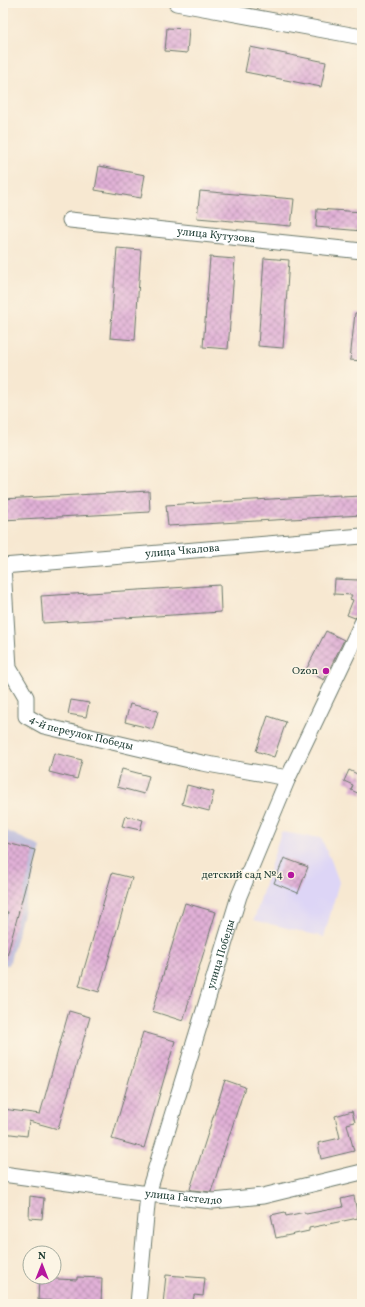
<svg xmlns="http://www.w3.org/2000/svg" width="365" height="1307" font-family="Vollkorn,serif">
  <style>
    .built { fill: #ddd5f6 }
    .industrial { fill: #c2c1dc }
    .building { fill: url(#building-cross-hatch) }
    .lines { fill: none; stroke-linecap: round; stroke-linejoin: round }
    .street-casing { stroke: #6b796b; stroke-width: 17 }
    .street { stroke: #fff; stroke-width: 15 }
    .poi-dot { fill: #b5179e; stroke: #fcf5e5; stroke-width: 1.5 }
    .labels { text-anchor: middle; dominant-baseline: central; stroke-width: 3; stroke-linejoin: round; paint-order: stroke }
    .street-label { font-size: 11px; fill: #1f3d34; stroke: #fcf5e5 }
    .poi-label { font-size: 11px; fill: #1f3d34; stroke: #fcf5e5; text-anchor: end }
  </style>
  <defs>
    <pattern id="building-cross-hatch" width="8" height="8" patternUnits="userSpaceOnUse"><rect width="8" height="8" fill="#e1b0d7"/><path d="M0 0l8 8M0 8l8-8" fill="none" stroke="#b690af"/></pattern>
  </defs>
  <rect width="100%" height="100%" fill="#fcf5e5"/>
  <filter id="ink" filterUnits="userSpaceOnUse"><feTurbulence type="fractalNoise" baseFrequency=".025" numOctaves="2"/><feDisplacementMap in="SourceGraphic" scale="8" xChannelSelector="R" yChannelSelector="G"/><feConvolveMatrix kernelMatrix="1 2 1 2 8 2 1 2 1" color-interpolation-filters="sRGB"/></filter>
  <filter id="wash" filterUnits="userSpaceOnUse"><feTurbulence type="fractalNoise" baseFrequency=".012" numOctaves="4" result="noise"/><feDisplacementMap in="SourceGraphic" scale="16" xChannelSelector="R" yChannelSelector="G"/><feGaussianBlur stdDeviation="0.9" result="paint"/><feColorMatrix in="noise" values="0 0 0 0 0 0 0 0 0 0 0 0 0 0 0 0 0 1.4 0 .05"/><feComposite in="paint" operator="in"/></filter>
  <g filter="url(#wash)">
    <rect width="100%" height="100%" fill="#f7e8d1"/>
    <path class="built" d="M281,832L321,838L331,860L339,882L324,937L254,920Z"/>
    <path class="industrial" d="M3,829L41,847L9,965H3Z"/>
    <g id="blocks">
      <path class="building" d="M167,28L189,29L187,53L165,51Z
        M250,47L326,62L321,87L245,72Z
        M99,166L145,175L141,198L95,190Z
        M200,191L294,199L291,226L197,218Z
        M317,209L362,212V231L316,227Z
        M117,248L141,250L135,340L110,338Z
        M210,257L235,259L228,349L203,347Z
        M264,258L289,260L283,348L258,346Z
        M355,313H362V361L350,360Z
        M149,491L150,512L3,520V499Z
        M341,495V497L362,496V515L168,526L166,505Z
        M362,572V606L358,615L355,618L347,615L353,600L350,599L352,595L334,594L335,579L358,580Z
        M220,585L221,612L43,623L41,596Z
        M326,631L344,640L324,680L306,670Z
        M71,700L89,703L86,717L68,714Z
        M130,704L158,711L153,729L125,722Z
        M268,716L286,722L274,757L256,751Z
        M54,753L82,760L77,779L49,772Z
        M362,768V795L351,790L353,785L344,781L349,770L359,775Z
        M122,769L149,776L144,794L117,787Z
        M187,785L214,792L209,811L182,804Z
        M125,816L143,820L140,830L122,826Z
        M3,842L35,850L6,960L3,959V932L8,912H3Z
        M284,858L308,867L298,893L274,883Z
        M112,873L132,878L99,992L79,986Z
        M185,903L216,912L183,1021L152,1011Z
        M69,1011L90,1017L58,1129L29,1121L27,1136L3,1133V1109L40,1114Z
        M143,1032L175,1041L144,1148L112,1139Z
        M225,1080L245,1087L211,1192L192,1190L190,1189Z
        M352,1111L355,1122L347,1124L354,1151L321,1159L318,1143L340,1138L335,1116Z
        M30,1196L44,1198L42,1219L29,1218Z
        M354,1196L358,1218L309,1228V1231L276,1238L271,1215L285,1212L286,1216L305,1212L306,1214L343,1207L341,1199Z
        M166,1275L205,1278L203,1296L194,1295L193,1304H163Z
        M77,1277L102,1278L101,1304H76V1302L38,1300L39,1278L77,1280Z"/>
    </g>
  </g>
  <g filter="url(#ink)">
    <use href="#blocks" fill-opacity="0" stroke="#6b796b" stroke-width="1"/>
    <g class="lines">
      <g class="street-casing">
        <g id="street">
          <path d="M176,3L362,37"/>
          <path id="s1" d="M70,220L362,251"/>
          <path id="s2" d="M3,566L9,668L26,697V716L44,726L202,763L288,778"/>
          <path id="s3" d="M3,566L362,536"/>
          <path id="s4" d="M3,1174L148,1194L213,1201L263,1196L362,1172"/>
          <path id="s5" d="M138,1304L148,1194L239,896L288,778L362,623"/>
        </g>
      </g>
      <use href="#street" class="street"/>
    </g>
  </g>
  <g class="poi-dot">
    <circle cx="326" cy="671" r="4"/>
    <circle cx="291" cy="875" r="4"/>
  </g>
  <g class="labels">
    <g class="street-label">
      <text stroke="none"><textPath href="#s1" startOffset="147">улица Кутузова</textPath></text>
      <text stroke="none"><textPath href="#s3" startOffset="180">улица Чкалова</textPath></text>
      <text stroke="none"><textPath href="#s2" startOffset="213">4-й переулок Победы</textPath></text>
      <text stroke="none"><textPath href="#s5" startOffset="361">улица Победы</textPath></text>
      <text stroke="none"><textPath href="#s4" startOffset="182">улица Гастелло</textPath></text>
    </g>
    <g class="poi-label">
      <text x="318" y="671">Ozon</text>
      <text x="283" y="875">детский сад №4</text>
    </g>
  </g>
  <rect width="365" height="1307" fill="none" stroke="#fcf5e5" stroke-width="16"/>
  <g transform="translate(42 1265)"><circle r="19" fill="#fcf5e5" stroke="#a4ab9e"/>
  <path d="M0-3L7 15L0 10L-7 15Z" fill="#b5179e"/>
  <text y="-6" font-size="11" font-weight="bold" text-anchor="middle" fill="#1f3d34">N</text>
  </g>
</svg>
